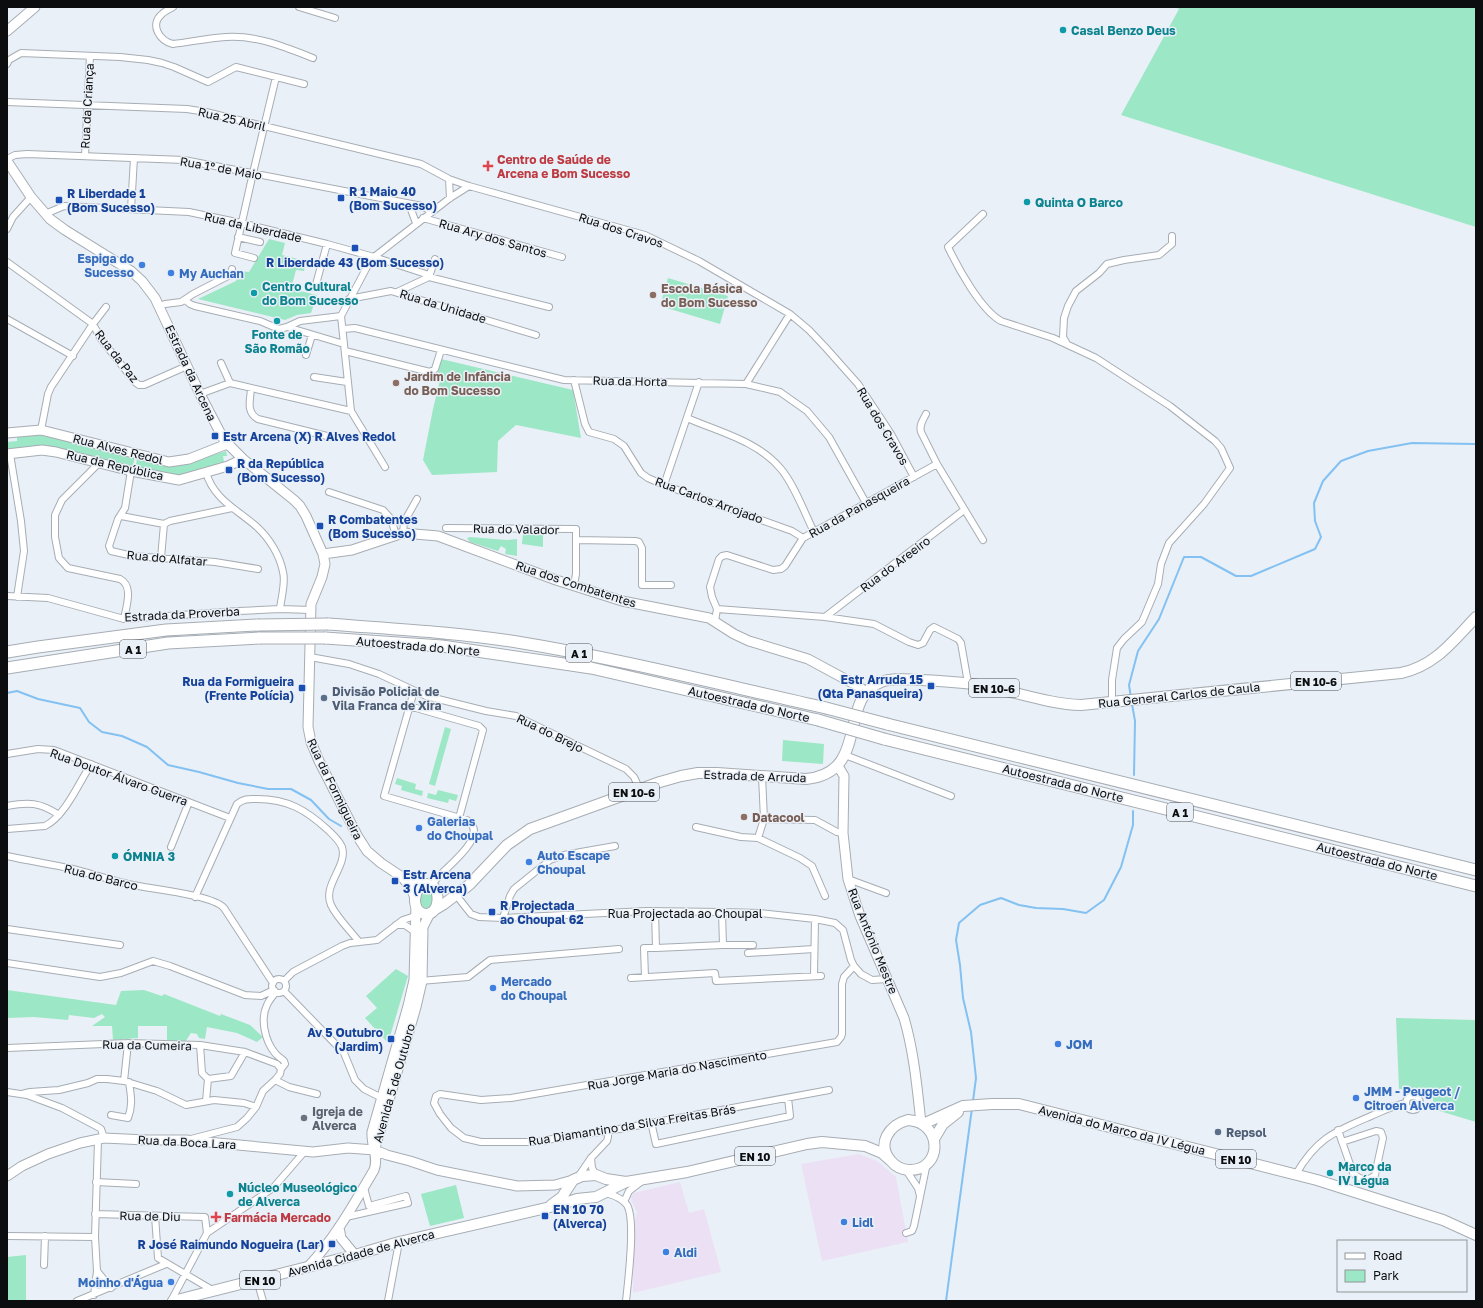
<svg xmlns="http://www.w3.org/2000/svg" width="1483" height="1308" font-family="'Golos Text',sans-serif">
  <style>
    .commercial { fill: #ece0f4 }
    .green { fill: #9ce7c5 }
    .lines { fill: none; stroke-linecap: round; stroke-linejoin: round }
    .stream { stroke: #83c1f2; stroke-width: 2 }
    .street-casing { stroke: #a7adb4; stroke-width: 8 }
    .secondary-casing { stroke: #a7adb4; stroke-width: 11 }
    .primary-casing { stroke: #a7adb4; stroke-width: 12 }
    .highway-casing { stroke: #a7adb4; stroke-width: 13 }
    .street { stroke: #fff; stroke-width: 6 }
    .secondary { stroke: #fff; stroke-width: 9 }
    .primary { stroke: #fff; stroke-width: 10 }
    .highway { stroke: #fff; stroke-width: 11 }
    .highway-bridge-casing { stroke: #a7adb4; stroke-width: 13; stroke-linecap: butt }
    .highway-bridge { stroke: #fff; stroke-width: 11 }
    .culture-dot { fill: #0f9aa8; stroke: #eaf0f7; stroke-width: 1.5 }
    .health-dot { fill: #e0444e; stroke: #eaf0f7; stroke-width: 1.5 }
    .transit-dot { fill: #1a4fb4; stroke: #eaf0f7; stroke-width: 1.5 }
    .shop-dot { fill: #3f7fe0; stroke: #eaf0f7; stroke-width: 1.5 }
    .education-dot { fill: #8d6e63; stroke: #eaf0f7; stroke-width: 1.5 }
    .service-dot { fill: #5c6f8a; stroke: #eaf0f7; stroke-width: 1.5 }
    .worship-dot { fill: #6b7280; stroke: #eaf0f7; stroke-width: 1.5 }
    .labels { text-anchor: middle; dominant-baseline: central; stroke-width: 3; stroke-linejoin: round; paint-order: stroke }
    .shield { fill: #eaf0f7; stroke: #4e5155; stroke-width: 1 }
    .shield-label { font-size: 11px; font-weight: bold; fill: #0b0d0f }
    .culture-label { font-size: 12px; font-weight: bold; fill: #0d838f; stroke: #eaf0f7; text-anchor: start }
    .street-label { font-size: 12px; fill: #0b0d0f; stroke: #eaf0f7 }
    .health-label { font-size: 12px; font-weight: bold; fill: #be3a42; stroke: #eaf0f7; text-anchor: start }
    .transit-label { font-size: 12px; font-weight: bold; fill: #164399; stroke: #eaf0f7; text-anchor: start }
    .shop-label { font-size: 12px; font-weight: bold; fill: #366cbe; stroke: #eaf0f7; text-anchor: start }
    .education-label { font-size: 12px; font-weight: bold; fill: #785e54; stroke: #eaf0f7; text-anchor: start }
    .service-label { font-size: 12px; font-weight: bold; fill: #4e5e75; stroke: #eaf0f7; text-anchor: start }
    .worship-label { font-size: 12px; font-weight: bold; fill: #5b616d; stroke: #eaf0f7; text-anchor: start }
  </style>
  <rect width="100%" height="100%" fill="#eaf0f7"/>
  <path class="commercial" d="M859,1154L877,1161L896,1177L908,1242L822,1261L801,1164Z
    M680,1182L689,1213L704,1209L721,1272L633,1293L634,1224L637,1212L632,1202L631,1196L634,1193L638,1192Z"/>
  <path class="green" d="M1175,7H1476V227L1121,115L1179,9Z
    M269,239L285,243L282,255L306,261L304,271L296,270L291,289L317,295L311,313L297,315L285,320L198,299L236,281L239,271L249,272Z
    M668,278L728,296L720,324L660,306Z
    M441,359L573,390L581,438L516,425L498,441L497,472L432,475L423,460L433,409L440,380L431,377L438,373Z
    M17,434H48L135,457L132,469L55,449L7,452V442L17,441Z
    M226,451L227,456H223L224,462L218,463V466L177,477L135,469L137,459L154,463L156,461L200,459Z
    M523,534H543V547L522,544Z
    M470,537L507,540L517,539V556L505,554L506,549L501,546L498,551L470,542L467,538Z
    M445,727L451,729L435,786L429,784Z
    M783,740L824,744L823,764L782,761Z
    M397,778L416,784L415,789L423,791L422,796L401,790L402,786L395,784Z
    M438,790L458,795L456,801L449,799L448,803L427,798L428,793L436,795Z
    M426,889L431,890L435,899L430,908C424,909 422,907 419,902L421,892Z
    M396,969L408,976L388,1043L365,1018L377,1008L366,996Z
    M7,990L116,1005L121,991L144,990L162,996L164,994L220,1016L221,1014L250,1025L263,1037L257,1042L237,1033L207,1027L205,1039L199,1038L197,1034L191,1033L185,1042L167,1041V1026H138V1038L113,1040L112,1026H92L105,1017L102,1014L94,1018L69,1015L68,1020L34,1017L7,1018Z
    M1396,1018L1476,1020V1122L1433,1109V1090L1399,1089Z
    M456,1185L464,1218L430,1226L421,1194Z
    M26,1255V1301H7V1257Z"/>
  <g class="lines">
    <path class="stream" d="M7,693L17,691L38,699L80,708L89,722L102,732L122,736L147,747L168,765L199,772L238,783L268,789H291L311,800L329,819L341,826
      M1131,698L1129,685L1138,651L1159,619L1184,557H1201L1236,576H1251L1315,549L1321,537L1315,521L1314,503L1323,481L1341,461L1368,451L1412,443L1476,444
      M1132,704L1135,721L1134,775
      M973,1101L976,1078L971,1032L963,998L960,965L956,940L959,923L980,905L1001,898L1019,905L1036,908L1063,909L1086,913L1104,900L1121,867L1133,825V811
      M946,1301L972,1108"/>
    <g class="street-casing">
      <path id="street" d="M173,7C170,9 165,11 162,14C149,25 160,41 173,44C191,42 208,38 226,37C257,35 285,47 313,58
        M299,7L335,18
        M7,64L9,60L21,53L120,57L148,60L162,63L174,67L208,82L236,67L304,84
        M7,102L187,109L206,112L421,164L449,179L469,186L645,235L699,261L790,314L809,330L826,348L858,384L891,434L914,477
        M85,156L90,56
        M7,159L15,155L27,154L184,160L422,206L432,212
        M449,179L450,198
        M409,204L416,223
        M131,209L134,158
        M45,214L64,206L189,212L241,223L327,244L374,257L429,275V277L549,307
        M983,214L948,247C958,268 981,310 1001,321L1053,338L1096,358L1170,406L1215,441L1221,448L1230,468L1204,504L1169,543L1161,564L1158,584L1142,622L1124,639L1117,648L1112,680V702
        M423,218L562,257
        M7,229L13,217L31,197
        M238,237L260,242
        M254,258L235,253L253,173L276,77
        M7,262L93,324L101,339L135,382L139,385H144L187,366
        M315,288L327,244
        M397,292L429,277L435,259
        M349,299L391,291L536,335
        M185,300L190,304L195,306L260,321L279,329L287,327L344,344
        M159,306L165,304L181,302L193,294L230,275L232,269
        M7,319L73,356
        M287,327L300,321L341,316
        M343,329L355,328L564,380L746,384L780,392L807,411L829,437L866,503
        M1067,344L1063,337L1064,318L1068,306L1076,291L1099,273L1107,264L1124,260L1159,255L1172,244V236
        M345,351L430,372L435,369L441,350
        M306,355L312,335
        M221,363L230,383
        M314,377L347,382
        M574,380L585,424L589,432L614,439L624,446L641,473L648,478L664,485L792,531L803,538
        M746,384L790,314
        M251,389C250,401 246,412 258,419L331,437
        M200,394L230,383L351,411
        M926,414C923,420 919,425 921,432L937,464L983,540
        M687,418C719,432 758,441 781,469C795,486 804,512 814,532
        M41,430L48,394L51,387L93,324L106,307
        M10,454L21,521L24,551L17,597
        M99,463L62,500L55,515V537L59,558L68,568L120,579C134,586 126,607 124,619
        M385,467L351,411L341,316L368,265L374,257L450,198L469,186
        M131,471L125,508L118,519L109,546L111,551L133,556L215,562L258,569
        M206,472C213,499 238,510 257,527C270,539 280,556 283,572C286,583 281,598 280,609
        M664,485L699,382
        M329,492L383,510L391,519L396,535
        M121,516L164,524L170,521L232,508
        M446,528L576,529V574L574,585
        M403,533L404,522L417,499
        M576,540L635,541L639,542L642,548V585H671
        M161,558L164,524
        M7,596L48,598L124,619L239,611L280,609L311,610
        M717,609L825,617L874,624L909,642L918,645L923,643L930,630L934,627L958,639L961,643L968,683
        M825,617L964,510
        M715,621L717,609L712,597L710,587L719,559L722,556L727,555L773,570L781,569L785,566L803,538L937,464
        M310,657L349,664L379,674L426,696L486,711L516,716L626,769L634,777L640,790
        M414,691L384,796L467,820C489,834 452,863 442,873C438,877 435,881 431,886
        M409,706L479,726L483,730L459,818
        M7,754L38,749L54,750L230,818
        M845,755L951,796
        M7,806C28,802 40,802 59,815
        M764,819L815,820L837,832L843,833
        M696,827L741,837L758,838L800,858L812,866L825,896
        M7,829L45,826C65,816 79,783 91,764
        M758,838L764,819L762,776
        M171,847L189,802
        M7,856C29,861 51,864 73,869C93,874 113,881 133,885C152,889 213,895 224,908L273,983
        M848,879L886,893
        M456,895L471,914L479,917L503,918L646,911L722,912L760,913L815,919L835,923L843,930L851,960L854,966L861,974L872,980L887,979
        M195,897L237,804C244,798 250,799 257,799C288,799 306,810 328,830C333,835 339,840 342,847C348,866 322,885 331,905C337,918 351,931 359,942
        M655,911L656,948L723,945L722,912
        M503,918L510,896L514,889L550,860L564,855L615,846
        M396,925H405L415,932
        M7,929L120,945
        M723,945H753
        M748,953L814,949
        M7,963L100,977L121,973L153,961L170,966L245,995L261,996L274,990
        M814,976L815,919
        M645,977L644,948H656
        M631,978L715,973L716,981L821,976
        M272 986a7 7 0 1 1 14 0a7 7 0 1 1-14 0Z
        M284,981L293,972L342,946L350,943L377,940L403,920L418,915
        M420,981L468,977L490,960L619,949
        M284,991L344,1053L355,1080L364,1089L384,1099
        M200,1045L202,1073L208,1079
        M7,1048L128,1043L200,1045L245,1052L277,1064L281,1069
        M208,1079L231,1076L245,1052
        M275,1080L289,1087L317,1094
        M124,1081L128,1043
        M829,1090L619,1129L533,1142H481L464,1138L451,1128L440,1114L434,1103L436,1096L440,1094L481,1100L511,1098L837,1042L841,1037L842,1034V984L844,977L854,966
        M7,1092L27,1095L62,1108L98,1127L101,1129L104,1138
        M22,1094L30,1092L59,1090L88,1083L97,1079H107L124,1081L157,1091L186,1105L214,1100L244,1103L256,1107
        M1406 1103a7 7 0 1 1 14 0a7 7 0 1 1-14 0Z
        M206,1101L208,1079
        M111,1115L128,1118C133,1105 131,1096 129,1082
        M651,1122L656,1144L790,1116L788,1098
        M1338,1130L1353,1173C1358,1179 1369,1182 1375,1175L1383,1138L1381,1132L1376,1131L1342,1142
        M191,1139L237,1127L247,1118L256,1107L263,1091L275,1080L280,1074L281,1069L285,1064L284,1061C281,1058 277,1056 275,1053C265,1041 260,1019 267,1005C269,1000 273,996 276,992
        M591,1158L592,1168L596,1175
        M906,1170L918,1188L920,1196
        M1296,1174C1317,1138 1334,1132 1371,1116C1383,1111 1394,1105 1406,1103
        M578,1177L591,1158L607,1141L608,1137V1130
        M96,1182L136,1184
        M606,1193C613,1195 622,1198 627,1205C636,1220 628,1282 626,1301
        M624,1202L629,1191L642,1181
        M95,1214L205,1217L207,1233
        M155,1216L158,1258L214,1291
        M346,1217L408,1203L406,1196L369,1206L364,1188
        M906,1233L912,1231L914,1226L927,1163
        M7,1236L95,1237
        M44,1265L45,1236
        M97,1271L111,1288
        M257,1280L263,1301
        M94,1295L97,1271L95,1237L98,1140
        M77,1301L166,1264
        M171,1301L207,1233L273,1188L305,1151
        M388,1301L399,1242"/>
    </g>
    <g class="secondary-casing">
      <path id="secondary" d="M7,31L35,7
        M7,161L31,197L50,219L65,230L131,271L142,281L155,298L200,394L224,440L243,459L294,500L300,506L306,516L323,554L325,564L322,577L311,604L308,727L311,742L319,761L358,837L367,851L381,863L402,877L427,884
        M7,433L41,430L169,462L189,459L227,444
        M7,454L42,450L56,452L131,471L179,480L228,466L243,459
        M323,554L352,550L403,533L438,536L556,580L622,601L709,618L734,634L749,641L808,659L858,686L866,692
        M838,766L844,776L843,833L848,879L860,916L904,1018C914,1052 917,1087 921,1123
        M402,877L411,888L415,898
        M375,1148L416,1007L422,981L423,927L430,913
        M7,1176L22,1166L48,1154L80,1143L104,1138L146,1140H186L313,1152L348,1148L375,1150L387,1155L410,1161L437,1170L517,1186L555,1185L573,1180
        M339,1227L341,1238L355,1255
        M308,1267C335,1238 354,1204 374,1170C379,1157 371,1146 372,1132L408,1006L414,980L416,906"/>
    </g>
    <g class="primary-casing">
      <path id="primary" d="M427,884L434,887C440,895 439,915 425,914C413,912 413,896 419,888Z
        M434,910L444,904L469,885L507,845L530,829L660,782L681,776L698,773H717L806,779C871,773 837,698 881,682C893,677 908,680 920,680C943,681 967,682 989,687C1020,693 1050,704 1081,705L1401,673C1435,666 1453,641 1476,617
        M908,1120C943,1122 943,1170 910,1170C903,1170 896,1167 891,1161C876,1144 889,1125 908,1120Z
        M923,1124L963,1106L992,1104H1019L1317,1180L1443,1220L1476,1235
        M934,1139L943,1124L958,1112
        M551,1205L562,1197L573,1180L582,1176L596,1175L606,1179L626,1182
        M173,1301L355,1255L399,1242L559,1205L577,1199L596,1197L626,1182L687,1172L807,1144L822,1142L865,1146L882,1153L890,1160"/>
    </g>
    <g class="highway-casing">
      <path id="highway" d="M328,624C391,629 454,632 517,642C621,659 723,685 826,708
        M325,638L442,646L591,668L818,720
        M7,652L38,647L166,630L258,625
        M7,668L168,643L260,638
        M887,724L1476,870
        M884,739L1476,886"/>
    </g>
    <use href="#street" class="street"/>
    <use href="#secondary" class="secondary"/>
    <use href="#primary" class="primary"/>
    <use href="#highway" class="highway"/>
    <g class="highway-bridge-casing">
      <path id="highway-bridge" d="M258,625L328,624
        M260,638H325
        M826,708L887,724
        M818,720L884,739"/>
    </g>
    <use href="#highway-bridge" class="highway-bridge"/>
  </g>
  <g class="culture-dot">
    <circle cx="1063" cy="30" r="4"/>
    <circle cx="1027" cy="202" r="4"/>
    <circle cx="254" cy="293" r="4"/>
    <circle cx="277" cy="321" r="4"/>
    <circle cx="115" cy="856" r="4"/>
    <circle cx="1330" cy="1173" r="4"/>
    <circle cx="230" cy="1194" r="4"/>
  </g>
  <g class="health-dot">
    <path d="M486 160h4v4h4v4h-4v4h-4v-4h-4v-4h4z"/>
    <path d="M214 1211h4v4h4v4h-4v4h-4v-4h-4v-4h4z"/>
  </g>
  <g class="transit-dot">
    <rect x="337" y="194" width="8" height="8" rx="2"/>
    <rect x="55" y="196" width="8" height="8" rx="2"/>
    <rect x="351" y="244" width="8" height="8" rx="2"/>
    <rect x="211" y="432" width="8" height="8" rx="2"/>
    <rect x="225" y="466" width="8" height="8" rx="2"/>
    <rect x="316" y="522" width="8" height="8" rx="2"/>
    <rect x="927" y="682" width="8" height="8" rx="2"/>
    <rect x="298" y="684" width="8" height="8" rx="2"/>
    <rect x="391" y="877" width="8" height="8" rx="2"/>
    <rect x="488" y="908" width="8" height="8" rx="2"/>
    <rect x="387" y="1035" width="8" height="8" rx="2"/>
    <rect x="541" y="1212" width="8" height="8" rx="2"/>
    <rect x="328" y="1240" width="8" height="8" rx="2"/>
  </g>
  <g class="shop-dot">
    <circle cx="142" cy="265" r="4"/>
    <circle cx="171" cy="273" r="4"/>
    <circle cx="419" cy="828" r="4"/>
    <circle cx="529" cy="862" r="4"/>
    <circle cx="493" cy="988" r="4"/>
    <circle cx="1058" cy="1044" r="4"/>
    <circle cx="1356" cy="1098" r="4"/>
    <circle cx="844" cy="1222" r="4"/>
    <circle cx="666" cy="1252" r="4"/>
    <circle cx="171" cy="1282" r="4"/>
  </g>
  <g class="education-dot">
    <circle cx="653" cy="295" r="4"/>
    <circle cx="396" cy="383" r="4"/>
    <circle cx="744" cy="817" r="4"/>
  </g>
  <g class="service-dot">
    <circle cx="324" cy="698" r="4"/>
    <circle cx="1218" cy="1132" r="4"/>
  </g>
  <circle class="worship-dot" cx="304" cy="1118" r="4"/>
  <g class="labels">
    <g class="shield">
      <rect x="120" y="640" width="26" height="18" rx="3"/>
      <rect x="566" y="644" width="26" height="18" rx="3"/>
      <rect x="1291" y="672" width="50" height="18" rx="3"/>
      <rect x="969" y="679" width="50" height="18" rx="3"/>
      <rect x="609" y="783" width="50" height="18" rx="3"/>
      <rect x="1167" y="803" width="26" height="18" rx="3"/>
      <rect x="735" y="1147" width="40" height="18" rx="3"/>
      <rect x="1216" y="1150" width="40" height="18" rx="3"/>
      <rect x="240" y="1271" width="40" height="18" rx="3"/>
    </g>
    <g class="shield-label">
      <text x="133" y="649">A 1</text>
      <text x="579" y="653">A 1</text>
      <text x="1316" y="681">EN 10-6</text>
      <text x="994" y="688">EN 10-6</text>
      <text x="634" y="792">EN 10-6</text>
      <text x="1180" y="812">A 1</text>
      <text x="755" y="1156">EN 10</text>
      <text x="1236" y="1159">EN 10</text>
      <text x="260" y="1280">EN 10</text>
    </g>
    <g class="culture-label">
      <text x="1071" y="30">Casal Benzo Deus</text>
      <text x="1035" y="202">Quinta O Barco</text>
      <text x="262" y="286">Centro Cultural<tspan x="262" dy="14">do Bom Sucesso</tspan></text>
      <text x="277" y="334" text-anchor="middle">Fonte de<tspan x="277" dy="14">São Romão</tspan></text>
      <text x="123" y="856">ÓMNIA 3</text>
      <text x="1338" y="1166">Marco da<tspan x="1338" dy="14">IV Légua</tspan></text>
      <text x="238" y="1187">Núcleo Museológico<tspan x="238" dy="14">de Alverca</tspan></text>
    </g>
    <g class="street-label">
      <text transform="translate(87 106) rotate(-87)">Rua da Criança</text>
      <text transform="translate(232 119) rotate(13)">Rua 25 Abril</text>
      <text transform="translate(221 168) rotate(10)">Rua 1º de Maio</text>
      <text transform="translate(253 227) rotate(13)">Rua da Liberdade</text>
      <text transform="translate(621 230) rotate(18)">Rua dos Cravos</text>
      <text transform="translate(493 238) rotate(16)">Rua Ary dos Santos</text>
      <text transform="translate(443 306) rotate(17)">Rua da Unidade</text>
      <text transform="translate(117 356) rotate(52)">Rua da Paz</text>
      <text transform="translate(191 373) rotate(65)">Estrada da Arcena</text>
      <text transform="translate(630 381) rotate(1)">Rua da Horta</text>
      <text transform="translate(883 426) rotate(59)">Rua dos Cravos</text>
      <text transform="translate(118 449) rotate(14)">Rua Alves Redol</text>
      <text transform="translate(115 465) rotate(13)">Rua da República</text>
      <text transform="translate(709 500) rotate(20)">Rua Carlos Arrojado</text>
      <text transform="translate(859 507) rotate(-29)">Rua da Panasqueira</text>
      <text transform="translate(516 529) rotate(1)">Rua do Valador</text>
      <text transform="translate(167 558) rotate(5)">Rua do Alfatar</text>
      <text transform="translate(895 564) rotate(-37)">Rua do Areeiro</text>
      <text transform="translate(576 584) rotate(18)">Rua dos Combatentes</text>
      <text transform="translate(182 614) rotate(-3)">Estrada da Proverba</text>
      <text transform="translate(418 646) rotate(5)">Autoestrada do Norte</text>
      <text transform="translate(1179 695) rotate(-6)">Rua General Carlos de Caula</text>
      <text transform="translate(749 704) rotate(13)">Autoestrada do Norte</text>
      <text transform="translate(550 733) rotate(26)">Rua do Brejo</text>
      <text transform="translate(755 776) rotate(2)">Estrada de Arruda</text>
      <text transform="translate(119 777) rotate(20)">Rua Doutor Álvaro Guerra</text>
      <text transform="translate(1063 783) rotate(14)">Autoestrada do Norte</text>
      <text transform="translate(335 789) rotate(64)">Rua da Formigueira</text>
      <text transform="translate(1377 861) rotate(14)">Autoestrada do Norte</text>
      <text transform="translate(101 877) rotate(14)">Rua do Barco</text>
      <text x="685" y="913">Rua Projectada ao Choupal</text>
      <text transform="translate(873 941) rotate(68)">Rua António Mestre</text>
      <text transform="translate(147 1045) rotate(1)">Rua da Cumeira</text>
      <text transform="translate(677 1070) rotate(-10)">Rua Jorge Maria do Nascimento</text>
      <text transform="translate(394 1083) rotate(-74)">Avenida 5 de Outubro</text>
      <text transform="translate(632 1125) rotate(-9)">Rua Diamantino da Silva Freitas Brás</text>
      <text transform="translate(1122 1130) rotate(14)">Avenida do Marco da IV Légua</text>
      <text transform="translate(187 1142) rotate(3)">Rua da Boca Lara</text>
      <text transform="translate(150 1216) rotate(1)">Rua de Diu</text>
      <text transform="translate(361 1253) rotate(-15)">Avenida Cidade de Alverca</text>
    </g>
    <g class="health-label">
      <text x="497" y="159">Centro de Saúde de<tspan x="497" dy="14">Arcena e Bom Sucesso</tspan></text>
      <text x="224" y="1217">Farmácia Mercado</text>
    </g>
    <g class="transit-label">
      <text x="349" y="191">R 1 Maio 40<tspan x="349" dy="14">(Bom Sucesso)</tspan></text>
      <text x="67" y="193">R Liberdade 1<tspan x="67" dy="14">(Bom Sucesso)</tspan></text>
      <text x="355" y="262" text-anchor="middle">R Liberdade 43 (Bom Sucesso)</text>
      <text x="223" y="436">Estr Arcena (X) R Alves Redol</text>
      <text x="237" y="463">R da República<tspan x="237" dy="14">(Bom Sucesso)</tspan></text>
      <text x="328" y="519">R Combatentes<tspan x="328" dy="14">(Bom Sucesso)</tspan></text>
      <text x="923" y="679" text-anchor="end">Estr Arruda 15<tspan x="923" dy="14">(Qta Panasqueira)</tspan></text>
      <text x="294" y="681" text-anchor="end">Rua da Formigueira<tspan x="294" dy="14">(Frente Polícia)</tspan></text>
      <text x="403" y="874">Estr Arcena<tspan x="403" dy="14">3 (Alverca)</tspan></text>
      <text x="500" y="905">R Projectada<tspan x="500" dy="14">ao Choupal 62</tspan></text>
      <text x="383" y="1032" text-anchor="end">Av 5 Outubro<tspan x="383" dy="14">(Jardim)</tspan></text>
      <text x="553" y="1209">EN 10 70<tspan x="553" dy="14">(Alverca)</tspan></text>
      <text x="324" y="1244" text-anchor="end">R José Raimundo Nogueira (Lar)</text>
    </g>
    <g class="shop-label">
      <text x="134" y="258" text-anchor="end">Espiga do<tspan x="134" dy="14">Sucesso</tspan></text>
      <text x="179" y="273">My Auchan</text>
      <text x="427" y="821">Galerias<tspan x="427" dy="14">do Choupal</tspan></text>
      <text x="537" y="855">Auto Escape<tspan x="537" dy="14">Choupal</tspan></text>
      <text x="501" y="981">Mercado<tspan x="501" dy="14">do Choupal</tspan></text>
      <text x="1066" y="1044">JOM</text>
      <text x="1364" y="1091">JMM - Peugeot /<tspan x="1364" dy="14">Citroen Alverca</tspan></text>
      <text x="852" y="1222">Lidl</text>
      <text x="674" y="1252">Aldi</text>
      <text x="163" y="1282" text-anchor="end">Moinho d'Água</text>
    </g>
    <g class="education-label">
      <text x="661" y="288">Escola Básica<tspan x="661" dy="14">do Bom Sucesso</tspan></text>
      <text x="404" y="376">Jardim de Infância<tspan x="404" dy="14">do Bom Sucesso</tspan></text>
      <text x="752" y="817">Datacool</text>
    </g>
    <g class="service-label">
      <text x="332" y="691">Divisão Policial de<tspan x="332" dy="14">Vila Franca de Xira</tspan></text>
      <text x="1226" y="1132">Repsol</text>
    </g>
    <g class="worship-label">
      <text x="312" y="1111">Igreja de<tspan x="312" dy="14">Alverca</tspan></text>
    </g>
  </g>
  <rect width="1483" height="1308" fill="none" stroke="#0b0d0f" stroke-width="16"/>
  <rect x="1337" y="1240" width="130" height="52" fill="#eaf0f7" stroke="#91959a"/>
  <rect x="1345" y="1253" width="20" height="6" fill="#ffffff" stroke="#91959a"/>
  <text x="1373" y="1260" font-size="12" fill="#0b0d0f">Road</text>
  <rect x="1345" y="1270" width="20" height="12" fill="#9ce7c5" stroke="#91959a"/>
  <text x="1373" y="1280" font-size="12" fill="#0b0d0f">Park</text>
</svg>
